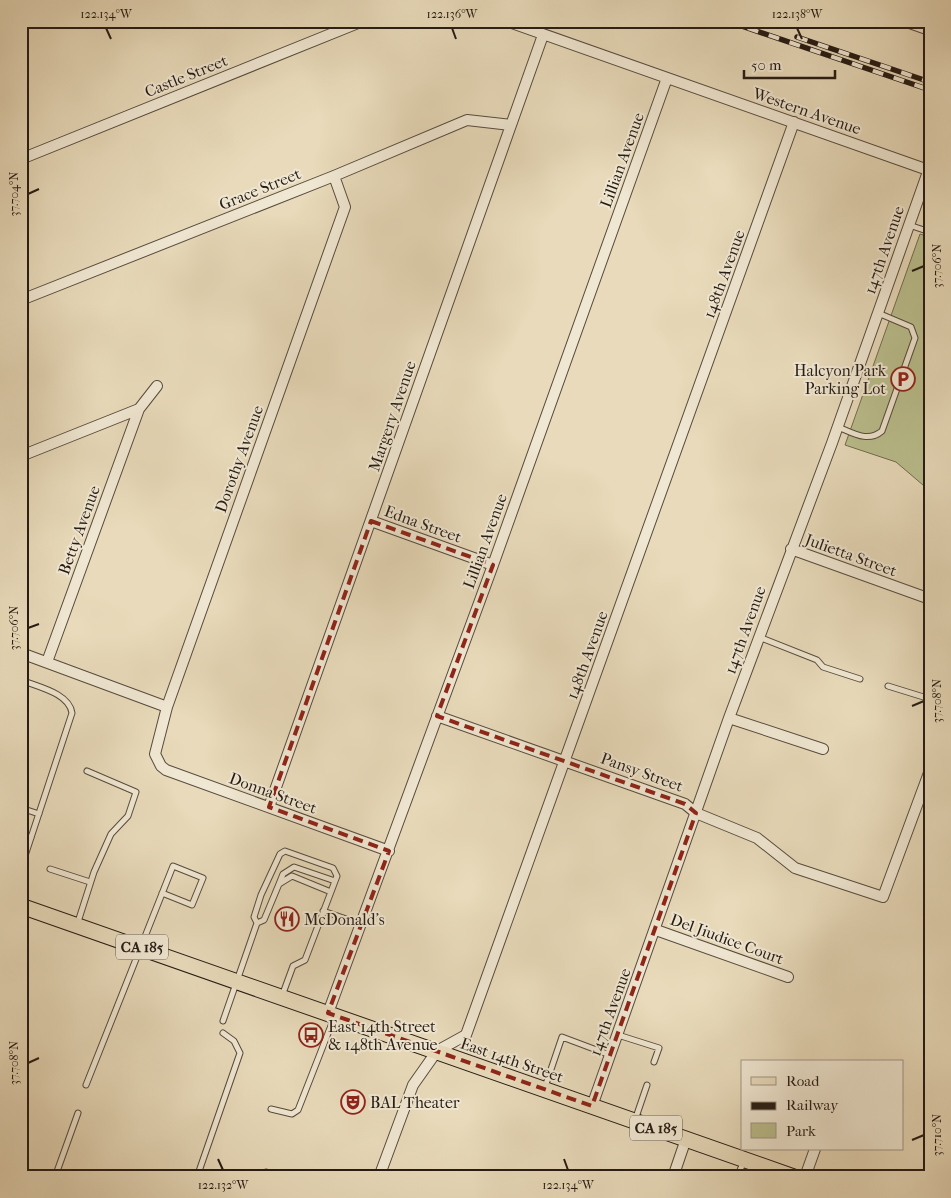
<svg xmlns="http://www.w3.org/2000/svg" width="951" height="1198" font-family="'IM FELL French Canon',serif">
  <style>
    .green { fill: #babe8d; stroke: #706c50 }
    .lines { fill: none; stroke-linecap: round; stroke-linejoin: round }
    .service-casing { stroke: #564b3e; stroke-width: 7 }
    .minor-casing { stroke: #564b3e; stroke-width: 12 }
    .primary-casing { stroke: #251b14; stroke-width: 17 }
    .service { stroke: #f0e7d2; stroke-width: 5 }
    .minor { stroke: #f0e7d2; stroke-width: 10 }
    .primary { stroke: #e8daba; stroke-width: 15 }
    .rail-casing { stroke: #251b14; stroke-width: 5.5 }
    .rail { stroke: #f0e7d2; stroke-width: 4; stroke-dasharray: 11; stroke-linecap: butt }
    .marked { fill: none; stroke: #8f2418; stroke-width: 4; stroke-dasharray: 10 6; stroke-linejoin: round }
    .ticks { fill: none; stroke: #251b14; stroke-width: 2 }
    .labels { text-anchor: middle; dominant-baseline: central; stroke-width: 4; stroke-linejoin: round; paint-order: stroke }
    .shield { fill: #f0e7d2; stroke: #62584d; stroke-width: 1 }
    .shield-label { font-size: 15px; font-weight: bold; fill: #251b14 }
    .street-label { font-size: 16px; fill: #251b14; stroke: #f0e7d2 }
    .poi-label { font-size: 16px; fill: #251b14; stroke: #f0e7d2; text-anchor: start }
    .neatline { fill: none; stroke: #251b14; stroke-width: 2 }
    .ticks-label { font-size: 12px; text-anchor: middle; fill: #251b14 }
  </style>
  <rect width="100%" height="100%" fill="#e8daba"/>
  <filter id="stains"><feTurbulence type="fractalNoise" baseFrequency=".004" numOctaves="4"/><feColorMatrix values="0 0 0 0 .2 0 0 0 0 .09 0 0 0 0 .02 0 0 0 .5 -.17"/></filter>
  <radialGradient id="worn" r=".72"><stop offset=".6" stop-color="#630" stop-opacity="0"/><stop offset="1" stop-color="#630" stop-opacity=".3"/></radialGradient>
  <path class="green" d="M920,234L930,237V491L896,462L845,445Z"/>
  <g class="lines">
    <g class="service-casing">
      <path id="service" d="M896,21L930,33
        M909,225L930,232
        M838,427C853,433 868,443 882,431L915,338L911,327L878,313
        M759,637L817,660L823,667L860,679
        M21,680C38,687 69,693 72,713L21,868
        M888,686L930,699
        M21,808L39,814
        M21,835L31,838
        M50,869L90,882
        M279,884L283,874L294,867L335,881
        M323,911L361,924
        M257,923L264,920L279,884L292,876L331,892
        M77,925L94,872L111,834L128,816L136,792L87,771
        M223,1021L257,923L254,917L261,895L280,854L285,851L333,868L337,876L305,960L293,966L282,996
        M618,1035L659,1048L654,1062
        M86,1085L173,866L203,878L192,905L162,893
        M545,1087L562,1037L610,1055
        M271,1109L292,1114L298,1110L334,1018
        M635,1120L647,1085
        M55,1177L78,1113
        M197,1177L240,1053L234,1041L223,1033
        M260,1177L266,1172L276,1177
        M737,1177L744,1161"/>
    </g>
    <g class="minor-casing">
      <path id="minor" d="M506,21L928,170
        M21,159L363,21
        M334,176L345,207L167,707L155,754L161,766L166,770L389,851
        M21,300L334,176L467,120L511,125
        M21,456L139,409
        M371,521L493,565
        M791,549L930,599
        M21,653L167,707
        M47,662L139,409L157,386
        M437,716L685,804L696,813L757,838L795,868L883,897L930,770
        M729,718L823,749
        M269,807L543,35
        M656,930L788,977
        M328,1013L493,565L667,78
        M592,1106L729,718L832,443L930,166
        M379,1177L413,1085L437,1051L466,1035L794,122
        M673,1177L686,1139
        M805,1177L815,1149"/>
    </g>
    <g class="primary-casing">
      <path id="primary" d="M21,906L794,1177"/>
    </g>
    <use href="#service" class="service"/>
    <use href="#minor" class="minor"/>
    <use href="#primary" class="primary"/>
    <g class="rail-casing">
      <path id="rail" d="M727,21L930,90
        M797,37L930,82"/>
    </g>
    <use href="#rail" class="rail"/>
  </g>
  <path class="marked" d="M371,521L493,565L437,716L685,804L696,813L592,1106L328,1013L389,851L269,807Z"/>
  <path class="ticks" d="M106,28L111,39M452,28L456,39M797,28L802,39M28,194L39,189M912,271L924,266M28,628L39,624M912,706L924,701M28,1063L39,1058M912,1140L924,1135M218,1159L223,1170M564,1159L568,1170"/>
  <defs>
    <g id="parking-ring" transform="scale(1.25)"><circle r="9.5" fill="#f0e7d2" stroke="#8f2418" stroke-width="1.5"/><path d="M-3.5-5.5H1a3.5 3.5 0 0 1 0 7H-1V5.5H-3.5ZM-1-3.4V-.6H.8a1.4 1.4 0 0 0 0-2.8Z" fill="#8f2418"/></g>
    <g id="restaurant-ring" transform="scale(1.25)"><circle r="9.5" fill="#f0e7d2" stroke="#8f2418" stroke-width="1.5"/><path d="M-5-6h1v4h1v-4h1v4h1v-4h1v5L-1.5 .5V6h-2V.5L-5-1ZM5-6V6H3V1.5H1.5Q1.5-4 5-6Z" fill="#8f2418"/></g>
    <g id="bus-ring" transform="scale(1.25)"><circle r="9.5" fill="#f0e7d2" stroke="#8f2418" stroke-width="1.5"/><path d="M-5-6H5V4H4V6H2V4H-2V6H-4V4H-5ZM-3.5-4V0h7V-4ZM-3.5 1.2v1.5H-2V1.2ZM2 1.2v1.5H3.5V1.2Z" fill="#8f2418"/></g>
    <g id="theatre-ring" transform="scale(1.25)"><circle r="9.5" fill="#f0e7d2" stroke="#8f2418" stroke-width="1.5"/><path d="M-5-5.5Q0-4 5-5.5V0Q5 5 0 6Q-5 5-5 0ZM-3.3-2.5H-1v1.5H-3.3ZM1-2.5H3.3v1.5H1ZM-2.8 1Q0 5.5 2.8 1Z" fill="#8f2418"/></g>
  </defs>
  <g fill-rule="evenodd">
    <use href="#parking-ring" x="903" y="379"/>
    <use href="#restaurant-ring" x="287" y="919"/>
    <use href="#bus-ring" x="311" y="1035"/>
    <use href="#theatre-ring" x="353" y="1102"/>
  </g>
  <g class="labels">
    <g class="shield">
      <rect x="116" y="934.5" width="52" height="25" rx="4"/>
      <rect x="630" y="1115.5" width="52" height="25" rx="4"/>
    </g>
    <g class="shield-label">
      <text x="142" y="947">CA 185</text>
      <text x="656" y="1128">CA 185</text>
    </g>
    <g class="street-label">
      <text transform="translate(186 76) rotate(-22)">Castle Street</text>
      <text transform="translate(807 111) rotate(19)">Western Avenue</text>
      <text transform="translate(622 160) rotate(-70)">Lillian Avenue</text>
      <text transform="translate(260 189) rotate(-22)">Grace Street</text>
      <text transform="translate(884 250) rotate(-71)">147th Avenue</text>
      <text transform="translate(724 274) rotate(-70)">148th Avenue</text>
      <text transform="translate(392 416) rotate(-71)">Margery Avenue</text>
      <text transform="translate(239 459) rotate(-70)">Dorothy Avenue</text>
      <text transform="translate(423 524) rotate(20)">Edna Street</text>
      <text transform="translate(79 530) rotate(-70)">Betty Avenue</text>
      <text transform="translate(485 541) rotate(-70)">Lillian Avenue</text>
      <text transform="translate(851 555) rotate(20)">Julietta Street</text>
      <text transform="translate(745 630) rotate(-70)">147th Avenue</text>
      <text transform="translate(587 655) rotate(-70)">148th Avenue</text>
      <text transform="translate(642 772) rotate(20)">Pansy Street</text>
      <text transform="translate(273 793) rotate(20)">Donna Street</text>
      <text transform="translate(727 939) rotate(20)">Del Jiudice Court</text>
      <text transform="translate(610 1012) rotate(-70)">147th Avenue</text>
      <text transform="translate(512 1060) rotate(19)">East 14th Street</text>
    </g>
    <g class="poi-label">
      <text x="886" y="370" text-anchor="end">Halcyon Park<tspan x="886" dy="18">Parking Lot</tspan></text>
      <text x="304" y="919">McDonald's</text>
      <text x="328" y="1026">East 14th Street<tspan x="328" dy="18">&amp; 148th Avenue</tspan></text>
      <text x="370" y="1102">BAL Theater</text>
    </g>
  </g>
  <rect width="951" height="1198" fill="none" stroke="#e8daba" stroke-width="55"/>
  <rect x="741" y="1060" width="162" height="90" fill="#f0e7d2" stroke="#9f9586"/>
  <rect x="751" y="1077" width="25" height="8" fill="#e8daba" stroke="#9f9586"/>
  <text x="786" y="1086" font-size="15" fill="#251b14">Road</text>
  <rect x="751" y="1102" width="25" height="8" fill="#251b14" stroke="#9f9586"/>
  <text x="786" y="1110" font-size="15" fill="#251b14">Railway</text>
  <rect x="751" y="1123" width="25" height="15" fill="#babe8d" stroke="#9f9586"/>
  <text x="786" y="1136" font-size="15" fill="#251b14">Park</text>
  <path d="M744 70v8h91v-8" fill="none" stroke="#251b14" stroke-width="2.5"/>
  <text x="751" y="70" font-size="15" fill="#251b14" stroke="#f0e7d2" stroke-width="4" paint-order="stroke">50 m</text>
  <rect x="28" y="28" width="896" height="1142" class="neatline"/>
  <g class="ticks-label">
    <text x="106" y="18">122.134°W</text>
    <text x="452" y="18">122.136°W</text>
    <text x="797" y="18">122.138°W</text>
    <text transform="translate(14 194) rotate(-90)" y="4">37.704°N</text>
    <text transform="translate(937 266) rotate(-90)" y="4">37.706°N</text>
    <text transform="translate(14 628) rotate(-90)" y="4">37.706°N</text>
    <text transform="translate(937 701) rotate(-90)" y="4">37.708°N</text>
    <text transform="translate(14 1063) rotate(-90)" y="4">37.708°N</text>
    <text transform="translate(937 1135) rotate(-90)" y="4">37.710°N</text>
    <text x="223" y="1189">122.132°W</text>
    <text x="568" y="1189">122.134°W</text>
  </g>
  <rect width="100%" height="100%" filter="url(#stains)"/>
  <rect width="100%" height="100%" fill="url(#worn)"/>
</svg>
